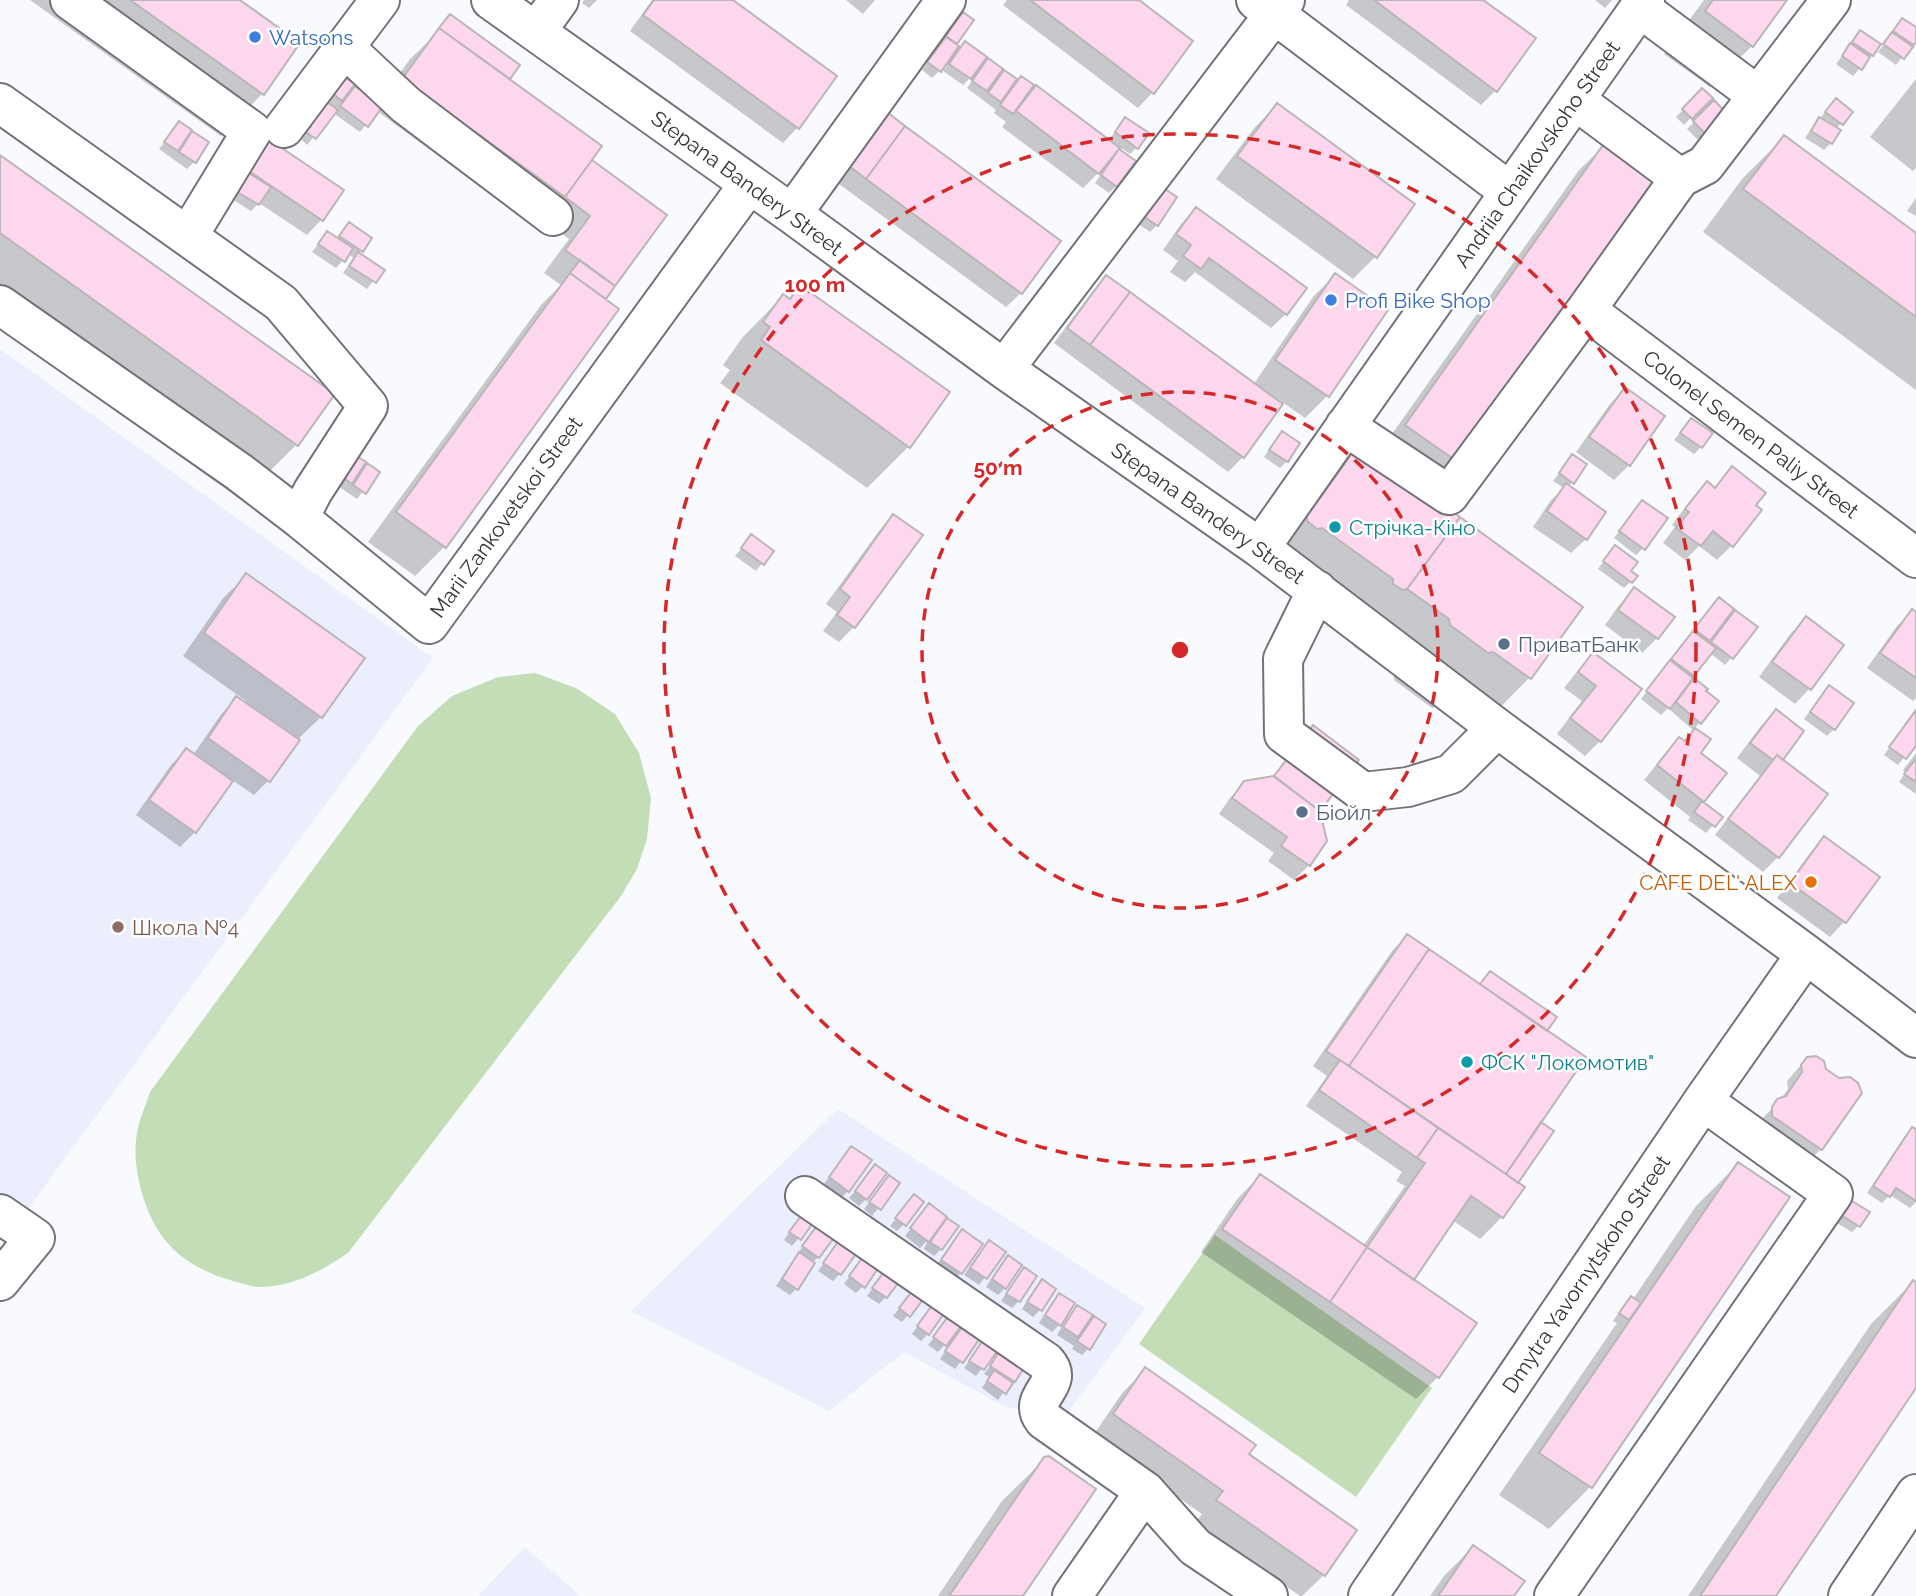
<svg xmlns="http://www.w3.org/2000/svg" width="1916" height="1596" font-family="Raleway,sans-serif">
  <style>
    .built { fill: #ebeefc }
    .green { fill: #c3deb6 }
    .shadow { fill: #0003 }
    .building { fill: #fcd7ee; stroke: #bbb5b8; stroke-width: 2 }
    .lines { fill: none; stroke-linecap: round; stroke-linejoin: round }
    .minor-casing { stroke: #727379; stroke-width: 42 }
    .minor { stroke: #fff; stroke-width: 38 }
    .ring { fill: none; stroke: #d62828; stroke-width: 3.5; stroke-dasharray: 12 9 }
    .shop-dot { fill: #3f7fe0; stroke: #fff; stroke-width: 2.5 }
    .culture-dot { fill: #0f9aa8; stroke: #fff; stroke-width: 2.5 }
    .service-dot { fill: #5c6f8a; stroke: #fff; stroke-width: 2.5 }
    .food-dot { fill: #e8710a; stroke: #fff; stroke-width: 2.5 }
    .education-dot { fill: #8d6e63; stroke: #fff; stroke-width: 2.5 }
    .labels { text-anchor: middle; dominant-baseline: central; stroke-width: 5; stroke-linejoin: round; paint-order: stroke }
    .shop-label { font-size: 21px; fill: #366cbe; stroke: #fff; text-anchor: start }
    .street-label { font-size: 21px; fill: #353538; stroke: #fff }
    .culture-label { font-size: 21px; fill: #0d838f; stroke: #fff; text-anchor: start }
    .service-label { font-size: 21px; fill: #4e5e75; stroke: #fff; text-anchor: start }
    .food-label { font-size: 21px; fill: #c56008; stroke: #fff; text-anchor: end }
    .education-label { font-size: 21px; fill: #785e54; stroke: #fff; text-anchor: start }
    .centre { fill: #d62828; stroke: #fff; stroke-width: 3.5 }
    .ring-label { font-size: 21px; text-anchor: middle; font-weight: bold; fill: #d62828; stroke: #fff; stroke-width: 5; stroke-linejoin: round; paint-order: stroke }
  </style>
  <rect width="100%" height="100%" fill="#f8fafe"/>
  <path class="built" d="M0,349L433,658L24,1214L0,1197Z
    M838,1109L1145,1308L1067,1414L1006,1407L904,1352L829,1411L631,1311Z
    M525,1547L580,1596H478Z"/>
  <path class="green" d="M535,673L576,688L615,714L639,753L651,798L647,839L637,869L621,896L348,1253C321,1271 293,1287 259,1287C251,1287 241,1283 233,1281C208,1274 181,1261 165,1240C144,1214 131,1166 137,1133C139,1119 146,1105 150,1092L418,726L452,696L498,677Z
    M1215,1235L1432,1388L1356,1497L1139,1344Z"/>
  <path class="shadow" d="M30,0H236L298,44L262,94L221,136Z
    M584,0H597L589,8L582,3Z
    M652,0H730L835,76L797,128L783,143L630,31Z
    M846,0H875L863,14Z
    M1007,0H1137L1191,42L1152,93L1138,108L1003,5Z
    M1349,0H1480L1495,91L1481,105L1346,5Z
    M1595,0H1612L1605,8Z
    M1704,0H1785L1752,46L1710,87L1664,54Z
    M972,20L954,45L939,71L932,78L922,70L957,21Z
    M1903,20L1916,29V39L1896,65L1878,52Z
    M443,23L518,66L508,80L589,161L664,215L603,299L617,310L444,547L415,576L368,542L541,305L561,285L544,273L569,239L541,218L534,226L377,111L360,132L333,113L307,145L301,139L305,134L301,130L342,77L378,104L410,59L433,37Z
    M1860,32L1879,44L1872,55L1853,76L1836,64Z
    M965,43L977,72L988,61L993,83L1004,72L1011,89L1021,78L1023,97L1025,98L1036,87L1108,141L1125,119L1137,147L1130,154L1118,146L1111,156L1113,158L1119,151L1126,176L1137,164L1123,181L1122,180L1109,193L1095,183L1105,169L1103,168L1083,188L1002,127L1006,122L994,113L996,110L967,88L976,75L974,74L963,85L943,71Z
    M1916,79V168L1913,171L1870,137Z
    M1702,90L1710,98L1684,125L1676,117Z
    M1714,103L1705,147L1687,129Z
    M1277,105L1375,257L1353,279L1216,179L1255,127Z
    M1829,108L1850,112L1836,129L1831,143L1824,150L1805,138L1813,126Z
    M179,124L207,143L194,162L187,169L159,149Z
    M869,126L1021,293L1006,307L831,178Z
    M1784,137L1916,235V390L1703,232L1742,179Z
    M1609,141L1660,177L1428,492L1407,481L1580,607L1529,678L1474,734L1437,706L1432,708L1394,680V675L1353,646L1362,633L1266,563L1317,488L1359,446L1375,458L1579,170Z
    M249,153L341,190L321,220L307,235L259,203L251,211L227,196Z
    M0,157L296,445L241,500L0,328Z
    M1155,196L1157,225L1150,232L1137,223Z
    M1916,198V216L1907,211Z
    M1196,209L1286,314L1271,328L1195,272L1185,282L1170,272L1178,261L1163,250L1181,224Z
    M349,224L369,238L358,254L382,270L367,289L343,273L354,258L348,254L336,268L312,252L327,233L336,240Z
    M1335,275L1327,396L1305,418L1275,397L1243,457L1228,472L1054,343L1092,292L1107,277L1253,385L1313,297Z
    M801,287L909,446L867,488L720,383L730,370L723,365L742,338L783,296L788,300Z
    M1625,389L1629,465L1614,480L1576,452L1610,404Z
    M1691,420L1701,447L1694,454L1674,440Z
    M1282,433L1287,461L1280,468L1264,457L1275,440Z
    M352,455L378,472L357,499L332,482Z
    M1572,456V482L1568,487L1586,539L1571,553L1533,527L1551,500L1564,488L1553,481Z
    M1732,469V545L1717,560L1699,546L1685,560L1663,543L1675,527L1672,525L1692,498L1707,483L1713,488Z
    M1636,509L1643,548L1636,555L1614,538Z
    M893,516L854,627L839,642L823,631L837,612L826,604L879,531Z
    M751,537L771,552L756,571L735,556Z
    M1609,554L1629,572L1631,581L1624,588L1598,569Z
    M247,575L321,717L298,739L269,780L254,795L232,780L195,832L180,847L136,815L171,765L186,750L193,755L222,713L237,699L245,704L246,701L183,656L224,597Z
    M1635,589L1657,638L1642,653L1605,625L1620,604Z
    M1719,599L1756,628L1725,665L1710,653L1680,692L1682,693L1695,681L1703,692L1716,702L1694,729L1708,740L1698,753L1724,773L1701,802L1720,817L1706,833L1688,820L1690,817L1644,780L1665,754L1680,739L1684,742L1694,731L1668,708L1661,715L1641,699Z
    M1912,611L1916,614V698L1913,701L1867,668L1897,626Z
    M1806,619L1841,645L1809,689L1795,704L1759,677L1791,633Z
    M1593,655L1639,690L1600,741L1585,756L1557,734L1582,701L1564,688L1579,669Z
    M1823,694L1834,729L1827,736L1804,719Z
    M1776,711L1780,760L1825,794L1778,857L1763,872L1715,835L1760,776L1737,758L1761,726Z
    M1916,711V743L1898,765L1884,755Z
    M1306,734L1356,760L1317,811L1325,841L1309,865L1294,880L1268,861L1274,853L1219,814L1230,798L1245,783L1273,778Z
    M1916,753V794L1899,782L1906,772L1903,770Z
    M1824,838L1877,877L1844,922L1830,937L1777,898L1810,853Z
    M1407,936L1479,986L1483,981L1545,1031L1539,1123L1502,1217L1480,1239L1452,1220L1411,1280L1438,1377L1416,1399L1201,1252L1238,1198L1260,1176L1363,1246L1405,1186L1396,1181L1402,1172L1306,1106L1327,1076L1313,1066L1392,951Z
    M1807,1058L1821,1149L1806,1164L1758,1123L1780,1100L1788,1089L1787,1081Z
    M1912,1129L1916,1131V1202L1910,1208L1890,1195L1882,1203L1867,1193L1905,1136Z
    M851,1148L848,1191L841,1198L823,1185Z
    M1738,1164L1590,1487L1549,1529L1499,1495L1617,1323L1613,1321L1624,1305L1631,1298L1633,1299L1696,1206Z
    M875,1167L866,1199L859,1206L849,1198Z
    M889,1177L898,1184L872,1216L864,1209Z
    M914,1196L904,1224L897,1231L890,1226Z
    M929,1206L956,1226L941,1249L934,1256L924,1249L928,1240L920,1248L905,1236Z
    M1841,1207L1859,1225L1852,1232L1832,1220Z
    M797,1221H813L792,1246L784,1240Z
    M819,1225L818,1257L812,1263L797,1288L790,1295L776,1286L792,1262L799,1255L797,1254Z
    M842,1238L857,1248L840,1274L833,1281L818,1271Z
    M956,1238L961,1273L954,1280L935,1267Z
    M989,1242L1004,1252L979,1285L964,1275L982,1249Z
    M865,1256L863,1286L856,1293L844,1284Z
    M1008,1257L1005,1288L998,1295L986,1287L1001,1264Z
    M1024,1270L1035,1277L1019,1301L1012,1308L1001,1301L1017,1277Z
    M880,1278L886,1297L879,1304L867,1296Z
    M1042,1282L1040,1310L1033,1317L1022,1309L1035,1288Z
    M1913,1282L1916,1285V1385L1774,1596H1688L1871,1324Z
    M1059,1295V1325L1052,1332L1039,1323L1052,1302Z
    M907,1299L908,1315L902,1322L893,1316Z
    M933,1306L928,1334L921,1341L912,1334Z
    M1077,1307L1104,1324L1089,1348L1082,1355L1072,1349L1074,1346L1057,1335L1070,1314Z
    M950,1318L978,1339L955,1369L940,1359L953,1339L951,1338L938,1352L928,1345Z
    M983,1343L995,1351L976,1376L964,1368Z
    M999,1354L1021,1369L998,1400L982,1388L989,1377L984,1374Z
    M1146,1369L1247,1454L1324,1575L1302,1596H1300L1195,1523L1202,1514L1092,1437L1123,1392Z
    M1045,1459L1021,1596H938L1002,1501Z
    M1473,1547L1512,1596H1430L1444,1576Z"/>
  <path class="building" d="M130,0H240L300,43L264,95Z
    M654,0H733L837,76L799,129L643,15Z
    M1030,0H1139L1193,41L1154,94Z
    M1374,0H1483L1536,38L1497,92Z
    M1713,0H1787L1753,47L1705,11Z
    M963,12L974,20L957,44L946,36Z
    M450,14L520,65L510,79L439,28Z
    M1902,18L1916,27V42L1914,45L1893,31Z
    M439,28L602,146L565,197L402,79Z
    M1860,30L1881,44L1873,56L1852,42Z
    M1892,32L1913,47L1904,59L1883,44Z
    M946,37L959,46L941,72L927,62Z
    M965,41L987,57L971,79L949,64Z
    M1850,43L1870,57L1862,70L1842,56Z
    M988,58L1003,69L987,91L972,81Z
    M1004,70L1017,79L1001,102L988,93Z
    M343,76L355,84L342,101L332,93Z
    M1021,76L1034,85L1013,114L1000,105Z
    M1036,85L1120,148L1099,174L1016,111Z
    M355,86L383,106L368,127L340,106Z
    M1702,88L1713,98L1692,119L1682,109Z
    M1836,98L1853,112L1843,125L1825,112Z
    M324,100L338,110L316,139L306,132L311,126L307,122Z
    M1714,100L1734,121L1713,142L1693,121Z
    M1277,103L1415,204L1377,258L1237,156Z
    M883,109L905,126L866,179L844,162Z
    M1125,117L1149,133L1138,149L1115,132Z
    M1819,117L1841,130L1832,144L1811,131Z
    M179,121L192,130L178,151L164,142Z
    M905,126L1061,241L1022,294L866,179Z
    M192,131L209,142L196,163L179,152Z
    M1784,135L1916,233V317L1743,189Z
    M264,136L344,190L323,221L243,167Z
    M1608,138L1662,177L1459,463L1405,425Z
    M1119,149L1136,161L1117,187L1101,175Z
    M0,155L335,394L298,446L0,233Z
    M592,160L667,215L615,286L565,250L590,216L565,197Z
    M244,170L271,187L259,205L232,189Z
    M1162,187L1177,197L1158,226L1143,216Z
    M1196,207L1307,288L1287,315L1209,258L1201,269L1183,256L1191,245L1176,234Z
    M349,222L372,238L363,252L339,236Z
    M327,231L353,248L345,262L318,244Z
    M358,252L385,270L376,283L349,266Z
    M580,260L615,286L606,299L570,273Z
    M570,273L619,309L446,548L396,512Z
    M1335,273L1388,310L1329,397L1275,360Z
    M1106,275L1130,292L1090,345L1067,328Z
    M800,285L950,392L910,448L761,340L770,327L763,322L783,294L790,299Z
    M1130,292L1283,404L1244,458L1090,345Z
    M1625,387L1665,416L1630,466L1589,437Z
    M1691,418L1713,433L1702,448L1680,433Z
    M1282,431L1300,443L1288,462L1269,450Z
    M1359,444L1460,517L1407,589L1403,590L1393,584V579L1322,528L1317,529L1307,521V516Z
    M352,453L366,462L352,484L338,474Z
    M1572,454L1587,464L1574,484L1559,473Z
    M367,463L380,472L366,494L353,485Z
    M1732,466L1766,493L1756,505L1762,510L1733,547L1713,531L1701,546L1676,528L1689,512L1685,509L1707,481L1715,488Z
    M1566,483L1606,512L1587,540L1547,511Z
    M1642,500L1668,518L1645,550L1619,531Z
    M893,514L923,535L855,628L837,615L850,597L840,589Z
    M1460,517L1583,607L1531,679L1493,652L1488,653L1450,625L1449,619L1407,589Z
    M751,534L774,551L764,565L741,548Z
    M1615,545L1638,562L1631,571L1638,576L1632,583L1603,561Z
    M246,573L365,658L322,718L204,633Z
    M1634,587L1675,617L1658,639L1618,610Z
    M1719,597L1734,609L1710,641L1694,629Z
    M1912,609L1916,612V678L1880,653Z
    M1735,610L1758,627L1733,659L1711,642Z
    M1806,616L1844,645L1811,690L1772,662Z
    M1693,631L1716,648L1694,676L1671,659Z
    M1593,652L1642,689L1601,742L1570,718L1596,686L1578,672Z
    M1670,660L1693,678L1670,709L1646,691Z
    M1694,678L1708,689L1706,691L1719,701L1701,724L1676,702Z
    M1829,685L1854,703L1835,730L1810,712Z
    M236,696L300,740L270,782L208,738Z
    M1776,709L1804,731L1783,760L1777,755L1773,760L1750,743Z
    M1916,710V746L1906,759L1889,747Z
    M1313,725L1359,760L1320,811L1274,776Z
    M1695,728L1711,739L1701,753L1727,773L1704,802L1657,765L1679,737L1685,741Z
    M186,748L233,781L196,833L149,800Z
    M1777,755L1828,794L1779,858L1728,819Z
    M1915,760L1916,761V782L1904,774Z
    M1273,776L1320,811L1327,841L1310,866L1281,846L1287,837L1232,798L1244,781Z
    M1702,801L1723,817L1715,827L1694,812Z
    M1824,836L1880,877L1846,923L1790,883Z
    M1407,934L1429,949L1349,1066L1326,1051Z
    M1429,949L1586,1057L1506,1174L1349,1066Z
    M1490,971L1557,1017L1547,1031L1480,984Z
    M1816,1056L1824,1061L1826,1069L1839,1078L1850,1077L1858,1083L1862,1093L1822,1150L1772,1116V1107L1777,1099L1786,1096L1802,1072L1801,1065L1807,1057Z
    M1340,1060L1438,1128L1417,1158L1319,1090Z
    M1541,1122L1554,1131L1518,1183L1506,1174Z
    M1912,1127L1916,1129V1201L1896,1188L1890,1197L1873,1186Z
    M1438,1128L1525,1187L1503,1218L1471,1196L1414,1280L1367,1247L1425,1163L1417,1158Z
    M851,1146L872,1160L849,1192L829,1177Z
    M1738,1162L1790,1197L1592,1488L1539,1453Z
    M875,1164L887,1173L867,1200L855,1191Z
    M1260,1174L1367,1247L1330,1302L1222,1229Z
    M889,1175L900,1183L881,1210L869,1202Z
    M914,1194L924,1202L906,1226L895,1218Z
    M1847,1198L1870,1212L1860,1227L1838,1213Z
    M929,1203L947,1217L929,1242L910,1228Z
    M804,1212L815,1220L801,1240L789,1232Z
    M947,1218L959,1226L942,1250L930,1242Z
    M819,1223L836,1235L819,1258L802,1246Z
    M962,1229L983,1244L962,1274L941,1260Z
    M842,1236L860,1248L841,1275L823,1263Z
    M989,1240L1006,1252L987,1279L970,1268Z
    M1367,1247L1477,1323L1439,1378L1330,1302Z
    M799,1252L815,1263L798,1290L782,1279Z
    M865,1254L880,1265L865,1288L849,1276Z
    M1008,1255L1022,1265L1006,1289L992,1279Z
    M1024,1267L1037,1276L1020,1302L1006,1294Z
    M886,1269L901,1279L887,1298L872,1288Z
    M1042,1279L1056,1289L1042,1311L1027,1302Z
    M1913,1280L1916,1282V1388L1776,1596H1700Z
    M913,1290L924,1298L910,1317L899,1308Z
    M1059,1293L1075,1303L1061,1326L1045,1315Z
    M1631,1296L1641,1303L1629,1320L1619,1313Z
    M933,1304L945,1312L929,1335L917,1326Z
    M1077,1305L1093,1315L1078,1337L1063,1327Z
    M949,1315L962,1325L946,1346L933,1337Z
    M1094,1316L1106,1324L1090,1350L1077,1341Z
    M963,1326L980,1338L963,1363L945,1351Z
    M983,1340L998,1350L984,1370L969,1361Z
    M999,1352L1024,1368L1015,1382L990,1366Z
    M1145,1367L1256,1445L1249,1454L1357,1530L1325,1576L1216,1500L1223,1491L1113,1414Z
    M994,1370L1013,1383L1006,1394L987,1381Z
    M1049,1456L1096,1489L1023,1596H949L1044,1457Z
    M1473,1545L1525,1581L1514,1596H1438Z"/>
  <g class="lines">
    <g class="minor-casing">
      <path id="minor" d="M70,0L252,131L188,236
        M491,0L792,214L1004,369L1260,548L1497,728L1806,954L1916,1038
        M1256,0L1510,192
        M1640,8L1757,95
        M536,32L559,0
        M345,48L406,105L553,216
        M0,103L281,303L368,406L313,491L299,518
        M284,128L380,0
        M1680,178L1705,165L1831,0
        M792,214L946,0
        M0,305L239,472L299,518L429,624L749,184
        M1586,310L1916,558
        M1004,369L1285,0
        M1345,426L1449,495L1586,310L1680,178L1575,100
        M1260,548L1645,0
        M1317,590L1283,659L1284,734L1363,792L1408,787L1451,774L1497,728
        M805,1196L1046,1362C1067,1385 1025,1396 1044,1420L1145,1491L1195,1547L1268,1596
        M0,1214L35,1238L0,1281
        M1072,1596L1145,1491
        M1368,1596L1703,1101L1806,954
        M1554,1596L1833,1194L1703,1101
        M1848,1596L1916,1494"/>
    </g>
    <use href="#minor" class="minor"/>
  </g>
  <g class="ring">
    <circle cx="1180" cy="650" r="258"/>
    <circle cx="1180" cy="650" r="516"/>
  </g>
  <g class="shop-dot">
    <circle cx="255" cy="37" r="7"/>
    <circle cx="1331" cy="300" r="7"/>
  </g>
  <g class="culture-dot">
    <circle cx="1335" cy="527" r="7"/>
    <circle cx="1467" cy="1062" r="7"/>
  </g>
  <g class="service-dot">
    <circle cx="1504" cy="644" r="7"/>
    <circle cx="1302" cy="812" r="7"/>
  </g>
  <circle class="food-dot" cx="1811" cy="882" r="7"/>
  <circle class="education-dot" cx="118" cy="927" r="7"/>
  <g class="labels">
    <g class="shop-label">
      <text x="269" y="37">Watsons</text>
      <text x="1345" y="300">Profi Bike Shop</text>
    </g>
    <g class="street-label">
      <text transform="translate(1537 154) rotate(-55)">Andriia Chaikovskoho Street</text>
      <text transform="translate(747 183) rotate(36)">Stepana Bandery Street</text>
      <text transform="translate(1751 434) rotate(37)">Colonel Semen Paliy Street</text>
      <text transform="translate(1208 513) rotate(35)">Stepana Bandery Street</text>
      <text transform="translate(506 517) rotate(-54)">Marii Zankovetskoi Street</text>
      <text transform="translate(1586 1274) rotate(-56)">Dmytra Yavornytskoho Street</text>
    </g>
    <g class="culture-label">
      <text x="1349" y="527">Стрічка-Кіно</text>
      <text x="1481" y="1062">ФСК "Локомотив"</text>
    </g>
    <g class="service-label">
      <text x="1518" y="644">ПриватБанк</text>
      <text x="1316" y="812">Біойл</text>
    </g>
    <g class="food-label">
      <text x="1797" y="882">CAFE DEL' ALEX</text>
    </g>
    <g class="education-label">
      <text x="132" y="927">Школа №4</text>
    </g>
  </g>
  <circle cx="1180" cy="650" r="10" class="centre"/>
  <g class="ring-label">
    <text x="815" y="292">100 m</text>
    <text x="998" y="475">50 m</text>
  </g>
</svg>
